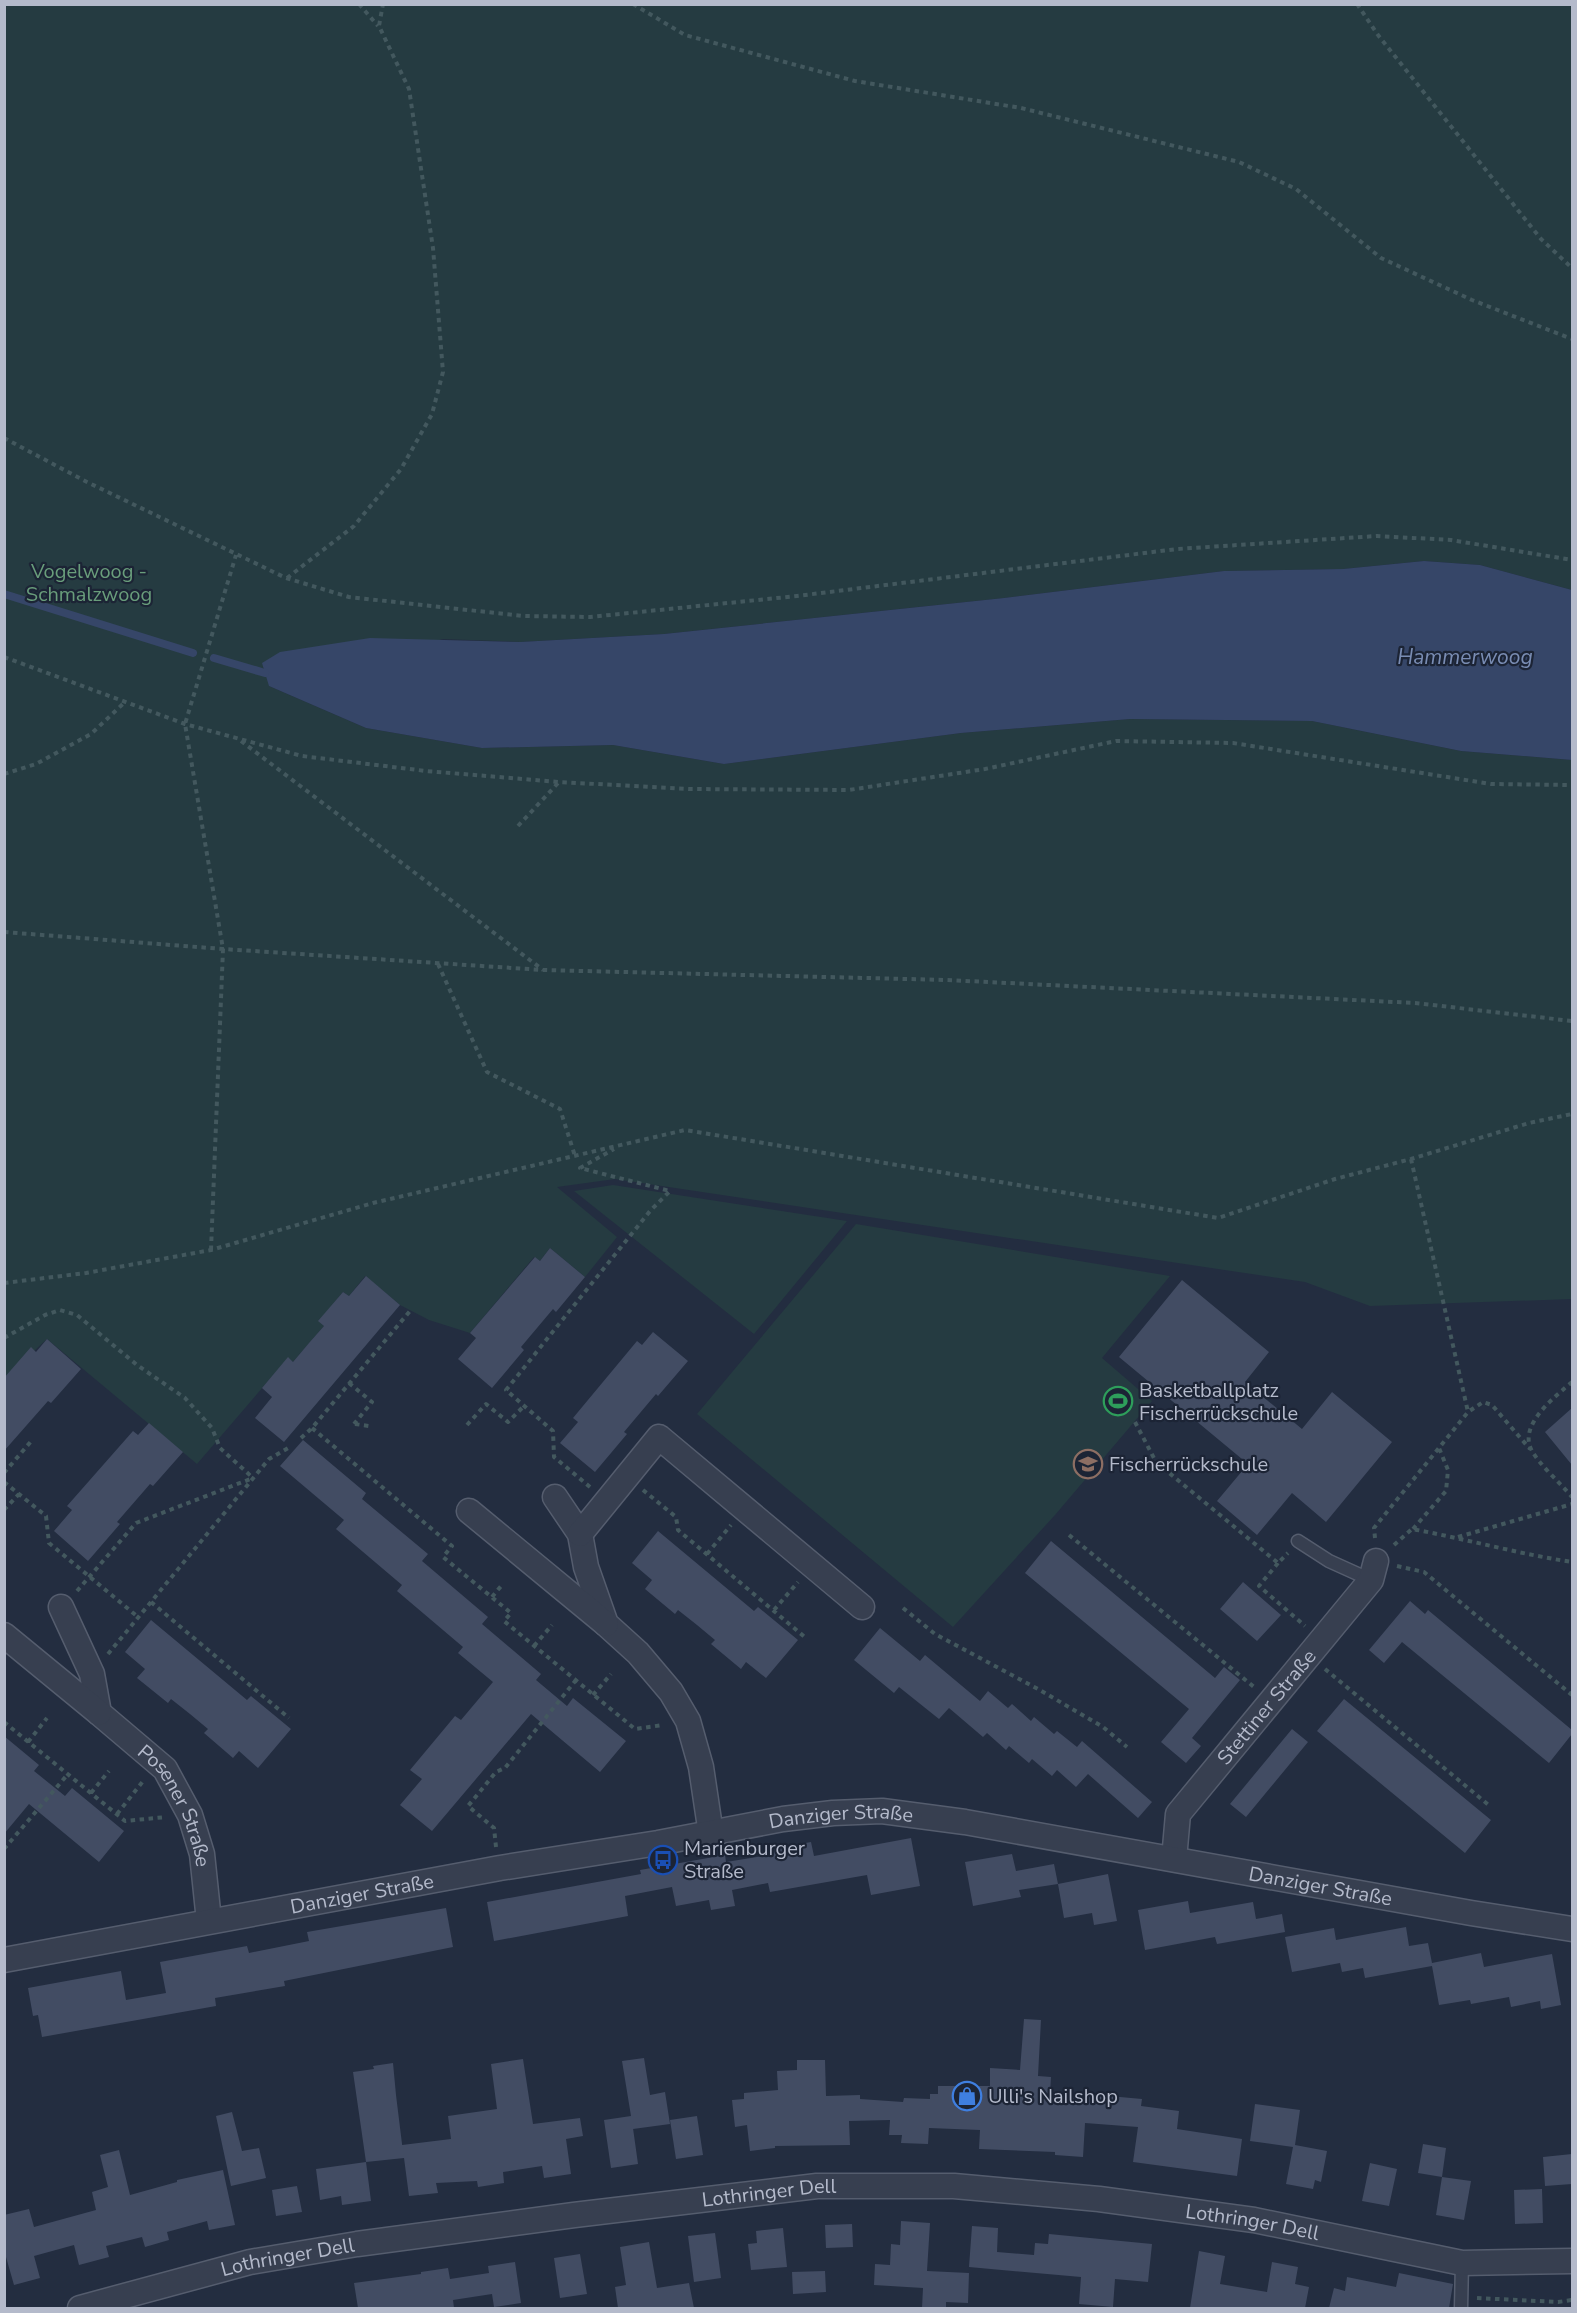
<svg xmlns="http://www.w3.org/2000/svg" width="1577" height="2313" font-family="'Nunito Sans',sans-serif">
  <style>
    .green { fill: #253b41 }
    .water { fill: #364668 }
    .lines { fill: none; stroke-linecap: round; stroke-linejoin: round }
    .stream { stroke: #364668; stroke-width: 8 }
    .building { fill: #424c63 }
    .lane-casing { stroke: #555d6e; stroke-width: 15 }
    .street-casing { stroke: #555d6e; stroke-width: 27 }
    .path { stroke: #43585e; stroke-width: 4; stroke-dasharray: 4.5 4.5; stroke-linecap: butt }
    .lane { stroke: #373f50; stroke-width: 12 }
    .street { stroke: #373f50; stroke-width: 24 }
    .labels { text-anchor: middle; dominant-baseline: central; stroke-width: 4.5; stroke-linejoin: round; paint-order: stroke }
    .park-label { font-size: 20px; fill: #699d7b; stroke: #1c2435 }
    .poi-label { font-size: 20px; fill: #b4bacb; stroke: #1c2435; text-anchor: start }
    .street-label { font-size: 20px; fill: #b4bacb; stroke: #1c2435 }
    .water-label { font-size: 21px; font-style: italic; fill: #7a8db4; stroke: #1c2435 }
  </style>
  <rect width="100%" height="100%" fill="#232d40"/>
  <path class="green" d="M5,5H1572V590L1480,565L1424,561L1343,569L1224,571L1004,598L664,634L520,642L443,639L269,686L366,728L482,748L613,745L724,764L961,733L1130,719L1312,721L1461,751L1572,760V1299L1370,1306L1305,1282L615,1179L557,1187L617,1237L585,1277L550,1248L540,1261L534,1257L470,1333L429,1320L400,1305L365,1276L349,1296L343,1292L319,1321L324,1326L293,1362L288,1358L197,1464L47,1339L5,1378Z
    M613,1185L847,1221L754,1334L574,1191Z
    M856,1224L1170,1276L1102,1358L1152,1401L1055,1515L953,1627L697,1414Z"/>
  <path class="water" d="M1424,561L1480,565L1572,590V760L1461,751L1312,721L1130,719L961,733L724,764L613,745L482,748L366,728L269,686L262,663L280,652L370,638L520,642L664,634L1004,598L1224,571L1343,569Z"/>
  <g class="lines">
    <path class="stream" d="M4,594L193,653
      M214,658L265,673"/>
  </g>
  <path class="building" d="M550,1248L585,1277L556,1312L553,1309L521,1347L524,1350L492,1388L458,1359L476,1338L470,1333L535,1257L540,1261Z
    M366,1276L400,1305L284,1442L255,1418L272,1397L262,1388L288,1357L293,1362L309,1343L324,1326L318,1321L343,1292L349,1296Z
    M1182,1280L1269,1352L1245,1382L1302,1429L1332,1392L1392,1442L1326,1522L1292,1493L1257,1535L1217,1501L1248,1464L1119,1357Z
    M653,1332L688,1361L658,1396L656,1394L624,1432L627,1434L595,1472L560,1443L578,1422L573,1418L637,1341L642,1345Z
    M47,1339L81,1369L51,1403L48,1401L4,1451V1378L31,1347L36,1352Z
    M1572,1408V1465L1545,1432Z
    M149,1423L183,1452L153,1486L150,1484L117,1522L120,1524L88,1561L54,1531L72,1510L67,1506L133,1431L138,1435Z
    M303,1440L366,1493L362,1499L428,1554L422,1561L488,1617L482,1624L541,1674L536,1680L567,1706L573,1698L626,1741L600,1772L531,1714L432,1831L400,1805L422,1779L410,1770L455,1716L461,1720L493,1682L458,1653L463,1647L397,1591L402,1585L336,1529L344,1520L280,1466Z
    M658,1531L754,1611L758,1607L798,1640L766,1678L746,1662L741,1669L711,1644L715,1640L697,1625L678,1610L675,1614L645,1589L652,1580L632,1563Z
    M1051,1541L1215,1678L1224,1667L1240,1680L1192,1738L1201,1746L1186,1763L1161,1742L1189,1709L1025,1573Z
    M1243,1582L1281,1615L1257,1641L1220,1609Z
    M1410,1601L1425,1614L1428,1610L1572,1730V1734L1549,1763L1402,1642L1384,1663L1369,1650Z
    M151,1620L247,1700L251,1696L291,1729L258,1768L239,1751L233,1758L204,1733L208,1729L190,1714L171,1699L168,1703L137,1678L145,1669L125,1652Z
    M880,1628L920,1661L925,1655L980,1701L988,1691L1008,1708L1012,1704L1031,1721L1034,1717L1054,1734L1057,1731L1077,1747L1082,1741L1152,1802L1138,1818L1088,1774L1076,1787L1057,1770L1052,1776L1032,1759L1029,1763L1009,1746L1006,1750L987,1733L983,1737L949,1708L939,1719L899,1687L894,1693L854,1660Z
    M1344,1699L1491,1820L1465,1853L1317,1731Z
    M1292,1729L1308,1742L1246,1817L1230,1804Z
    M4,1736L39,1765L34,1771L65,1796L72,1788L124,1831L99,1862L29,1804L4,1834Z
    M911,1838L920,1886L871,1895L867,1875L770,1892L768,1883L732,1890L735,1906L711,1910L709,1900L676,1906L672,1887L625,1896L628,1916L494,1941L487,1902L641,1874L640,1870L725,1855L726,1862L763,1856L762,1851L811,1842L814,1856Z
    M1012,1854L1016,1871L1054,1864L1058,1884L1019,1890L1021,1897L973,1906L965,1862Z
    M1108,1874L1117,1921L1094,1925L1092,1913L1064,1918L1058,1884Z
    M1188,1901L1190,1913L1253,1902L1256,1919L1282,1914L1285,1932L1217,1944L1215,1937L1145,1950L1138,1910Z
    M446,1908L453,1947L284,1981L285,1986L215,1998L216,2006L42,2037L38,2015L33,2016L28,1988L121,1971L126,2000L166,1993L160,1962L247,1946L249,1953L309,1941L307,1932Z
    M1406,1927L1409,1946L1428,1943L1432,1963L1481,1953L1484,1967L1552,1954L1561,2005L1541,2009L1540,2001L1511,2007L1509,1997L1471,2004L1470,2000L1439,2005L1432,1966L1365,1978L1363,1968L1342,1972L1340,1963L1292,1972L1285,1937L1334,1928L1336,1940Z
    M1024,2019L1041,2020L1038,2076L1051,2077L1050,2094L1098,2098V2095L1142,2099L1141,2106L1179,2111L1177,2129L1242,2139L1237,2176L1133,2162L1138,2127L1085,2123L1083,2157L1055,2155V2152L979,2149L980,2130L929,2128L928,2144L901,2143L902,2135H889L890,2120L849,2121L850,2145L775,2146V2148L750,2151L747,2125L735,2127L732,2100L744,2099V2093L778,2090L777,2071L797,2070V2060H825L826,2096L860,2095V2099L903,2102L904,2098L930,2099V2094H938V2086H990V2068L1020,2070Z
    M644,2058L650,2095L665,2092L670,2124L633,2129L632,2121L638,2164L611,2168L604,2120L631,2116L622,2061Z
    M523,2059L533,2124L580,2118L583,2136L566,2139L571,2174L544,2178L542,2166L503,2172L504,2183L478,2187L477,2181L436,2183L438,2193L409,2196L404,2158L366,2162L353,2072L374,2069L373,2066L393,2063L396,2095L403,2152L402,2145L451,2139L448,2116L497,2109L491,2064Z
    M1255,2104L1300,2110L1295,2145L1327,2151L1321,2182L1315,2180L1313,2189L1286,2184L1293,2147L1250,2141Z
    M232,2112L242,2151L259,2148L266,2178L231,2186L216,2116Z
    M697,2116L703,2155L676,2159L670,2120Z
    M1423,2144L1446,2148L1442,2177L1418,2173Z
    M119,2150L130,2195L177,2182V2180L223,2170L235,2225L209,2230L207,2221L167,2232L169,2240L145,2247L142,2237L106,2246L109,2257L79,2265L74,2245L34,2256L40,2278L14,2285L4,2250V2215L29,2209L34,2227L96,2210L92,2192L108,2187L100,2155Z
    M1572,2154V2184L1545,2186L1543,2157Z
    M366,2162L371,2201L342,2205L341,2196L320,2200L316,2169Z
    M1370,2163L1397,2169L1389,2206L1362,2201Z
    M1442,2177L1471,2181L1464,2220L1436,2215Z
    M297,2186L302,2212L276,2216L272,2190Z
    M1542,2189L1543,2223L1515,2224L1514,2190Z
    M901,2221L930,2223L927,2271L969,2273L968,2303L946,2302V2308H922L923,2288L874,2285L875,2264L890,2265L891,2244L900,2245Z
    M852,2224L853,2247L826,2248L825,2225Z
    M972,2226L998,2228L997,2252L1034,2255L1035,2243L1048,2244L1049,2234L1152,2244L1148,2282L1115,2279L1113,2307L1079,2304L1081,2277L969,2267Z
    M783,2228L787,2267L751,2270L748,2244L757,2243L756,2231Z
    M715,2233L721,2278L694,2282L688,2236Z
    M649,2242L657,2288L689,2283L694,2308H618L615,2287L626,2285L620,2247Z
    M1199,2251L1225,2256L1220,2284L1267,2292L1272,2262L1298,2267L1295,2284L1309,2287L1305,2308H1190Z
    M580,2254L587,2294L560,2298L554,2258Z
    M515,2262L521,2303L494,2307L492,2294L453,2300L454,2308H358L354,2283L421,2274V2272L448,2268L450,2279L489,2273L488,2266Z
    M825,2271L826,2292L793,2294L792,2272Z
    M1399,2273L1453,2284L1449,2308H1329L1334,2288L1345,2291L1347,2277L1396,2287Z"/>
  <g class="lines">
    <g class="lane-casing">
      <path id="lane" d="M1298,1541L1329,1561L1371,1580
        M1461,2308L1462,2263"/>
    </g>
    <g class="street-casing">
      <g id="street">
        <path d="M555,1497L580,1534L586,1567L606,1624L638,1653L671,1692L688,1721L701,1767L711,1834"/>
        <path d="M469,1511L606,1624"/>
        <path d="M580,1534L659,1437L862,1607"/>
        <path id="s1" d="M61,1607L92,1674L99,1713L165,1769L190,1815L202,1854L209,1921"/>
        <path d="M4,1635L99,1713"/>
        <path id="s2" d="M1174,1859L1178,1814L1371,1580L1376,1561"/>
        <path id="s3" d="M4,1960L500,1868L658,1843L783,1819L833,1813L882,1811L965,1822L1471,1913L1572,1929"/>
        <path id="s4" d="M80,2308L250,2262L357,2244L574,2215L817,2186H954L1099,2199L1254,2220L1462,2263L1572,2261"/>
      </g>
    </g>
    <path class="path" d="M359,4L378,26
      M633,4L685,35L855,81L1021,108L1239,162L1296,189L1381,258L1472,300L1572,339
      M1357,4L1378,35L1541,239L1572,268
      M4,438L87,482L286,578L349,597L523,616L590,617L797,596L1177,549L1377,536L1451,540L1572,560
      M287,578L354,526L401,469L432,414L443,372L433,248L409,89L379,26L383,4
      M4,657L185,724L302,756L426,771L559,782L689,789L849,790L985,769L1116,741L1233,743L1491,784L1572,785
      M241,741L543,970
      M4,774L36,764L91,734L125,702
      M518,826L559,782
      M4,932L223,949L543,970L947,980L1415,1003L1572,1021
      M438,964L487,1072L560,1109L575,1156
      M1411,1159L1468,1412
      M211,1250L223,949L185,724L236,555
      M4,1283L86,1273L211,1250L373,1203L685,1130L1218,1218L1335,1179L1411,1159L1529,1123L1572,1114
      M4,1338L45,1315L60,1310L77,1315L137,1365L185,1398L212,1428L220,1448L253,1478
      M1572,1382C1556,1396 1517,1425 1532,1451C1540,1465 1561,1484 1572,1497
      M349,1383L372,1402L354,1424
      M1135,1422L1156,1462L1278,1563L1288,1553
      M355,1424L369,1426
      M467,1425L486,1404L508,1422L524,1406
      M312,1428L452,1546L443,1557L511,1613L504,1621L635,1729L663,1725
      M301,1438L312,1428L410,1311
      M4,1473L33,1439
      M4,1482L46,1516L49,1543L138,1617
      M590,1487L554,1457L553,1431L506,1390L650,1211L670,1191L580,1168L614,1149
      M643,1490L676,1517L678,1530L807,1639
      M4,1510L19,1494
      M1413,1529L1446,1491L1448,1470L1439,1448
      M1069,1535L1254,1687
      M1458,1537L1572,1504
      M1375,1538L1374,1528L1468,1412L1483,1402L1492,1405L1530,1449
      M1394,1545L1412,1529C1466,1539 1519,1554 1572,1562
      M707,1554L731,1525
      M1278,1563L1259,1586L1305,1626
      M1397,1566L1424,1572L1572,1695
      M77,1591L136,1523L253,1478
      M492,1597L502,1585
      M151,1602L289,1718
      M903,1608L935,1634L1038,1689L1103,1727L1127,1747
      M774,1610L798,1582
      M534,1646L552,1625
      M108,1654L269,1459L290,1447
      M1325,1669L1491,1807
      M593,1695L611,1674
      M4,1722L125,1821L166,1817
      M28,1742L47,1718
      M91,1793L109,1771
      M117,1814L144,1780
      M496,1847L494,1828L468,1806L496,1772L505,1768L576,1680
      M4,1849L68,1774
      M1477,2298L1558,2302L1572,2300"/>
    <use href="#lane" class="lane"/>
    <use href="#street" class="street"/>
  </g>
  <defs>
    <g id="stadium-ring" transform="scale(1.5)"><circle r="9.5" fill="#1c2435" stroke="#2e9e5b" stroke-width="1.5"/><path d="M0-5a6.5 5 0 1 0 0 10a6.5 5 0 1 0 0-10ZM-3.5-1.8h7v3.6h-7Z" fill="#2e9e5b"/></g>
    <g id="school-ring" transform="scale(1.5)"><circle r="9.5" fill="#1c2435" stroke="#8d6e63" stroke-width="1.5"/><path d="M0-5L7-2L0 1L-7-2ZM-4 1L0 2.5L4 1V4Q0 6-4 4Z" fill="#8d6e63"/></g>
    <g id="bus-ring" transform="scale(1.5)"><circle r="9.5" fill="#1c2435" stroke="#1a4fb4" stroke-width="1.5"/><path d="M-5-6H5V4H4V6H2V4H-2V6H-4V4H-5ZM-3.5-4V0h7V-4ZM-3.5 1.2v1.5H-2V1.2ZM2 1.2v1.5H3.5V1.2Z" fill="#1a4fb4"/></g>
    <g id="shop-ring" transform="scale(1.5)"><circle r="9.5" fill="#1c2435" stroke="#3f7fe0" stroke-width="1.5"/><path d="M-5-2.5h2.3a2.7 3.5 0 0 1 5.4 0H5L5.5 6h-11ZM-1.5-2.5h3a1.5 2.3 0 0 0-3 0Z" fill="#3f7fe0"/></g>
  </defs>
  <g fill-rule="evenodd">
    <use href="#stadium-ring" x="1118" y="1401"/>
    <use href="#school-ring" x="1088" y="1464"/>
    <use href="#bus-ring" x="663" y="1860"/>
    <use href="#shop-ring" x="967" y="2096"/>
  </g>
  <g class="labels">
    <g class="park-label">
      <text x="89" y="571">Vogelwoog -<tspan x="89" dy="23">Schmalzwoog</tspan></text>
    </g>
    <g class="poi-label">
      <text x="1139" y="1390">Basketballplatz<tspan x="1139" dy="23">Fischerrückschule</tspan></text>
      <text x="1109" y="1464">Fischerrückschule</text>
      <text x="684" y="1848">Marienburger<tspan x="684" dy="23">Straße</tspan></text>
      <text x="988" y="2096">Ulli's Nailshop</text>
    </g>
    <g class="street-label">
      <text stroke="none"><textPath href="#s2" startOffset="184">Stettiner Straße</textPath></text>
      <text stroke="none"><textPath href="#s1" startOffset="237">Posener Straße</textPath></text>
      <text stroke="none"><textPath href="#s3" startOffset="850">Danziger Straße</textPath></text>
      <text stroke="none"><textPath href="#s3" startOffset="1336">Danziger Straße</textPath></text>
      <text stroke="none"><textPath href="#s3" startOffset="364">Danziger Straße</textPath></text>
      <text stroke="none"><textPath href="#s4" startOffset="700">Lothringer Dell</textPath></text>
      <text stroke="none"><textPath href="#s4" startOffset="1186">Lothringer Dell</textPath></text>
      <text stroke="none"><textPath href="#s4" startOffset="214">Lothringer Dell</textPath></text>
    </g>
    <g class="water-label">
      <text x="1465" y="657">Hammerwoog</text>
    </g>
  </g>
  <rect width="1577" height="2313" fill="none" stroke="#b4bacb" stroke-width="12"/>
</svg>
